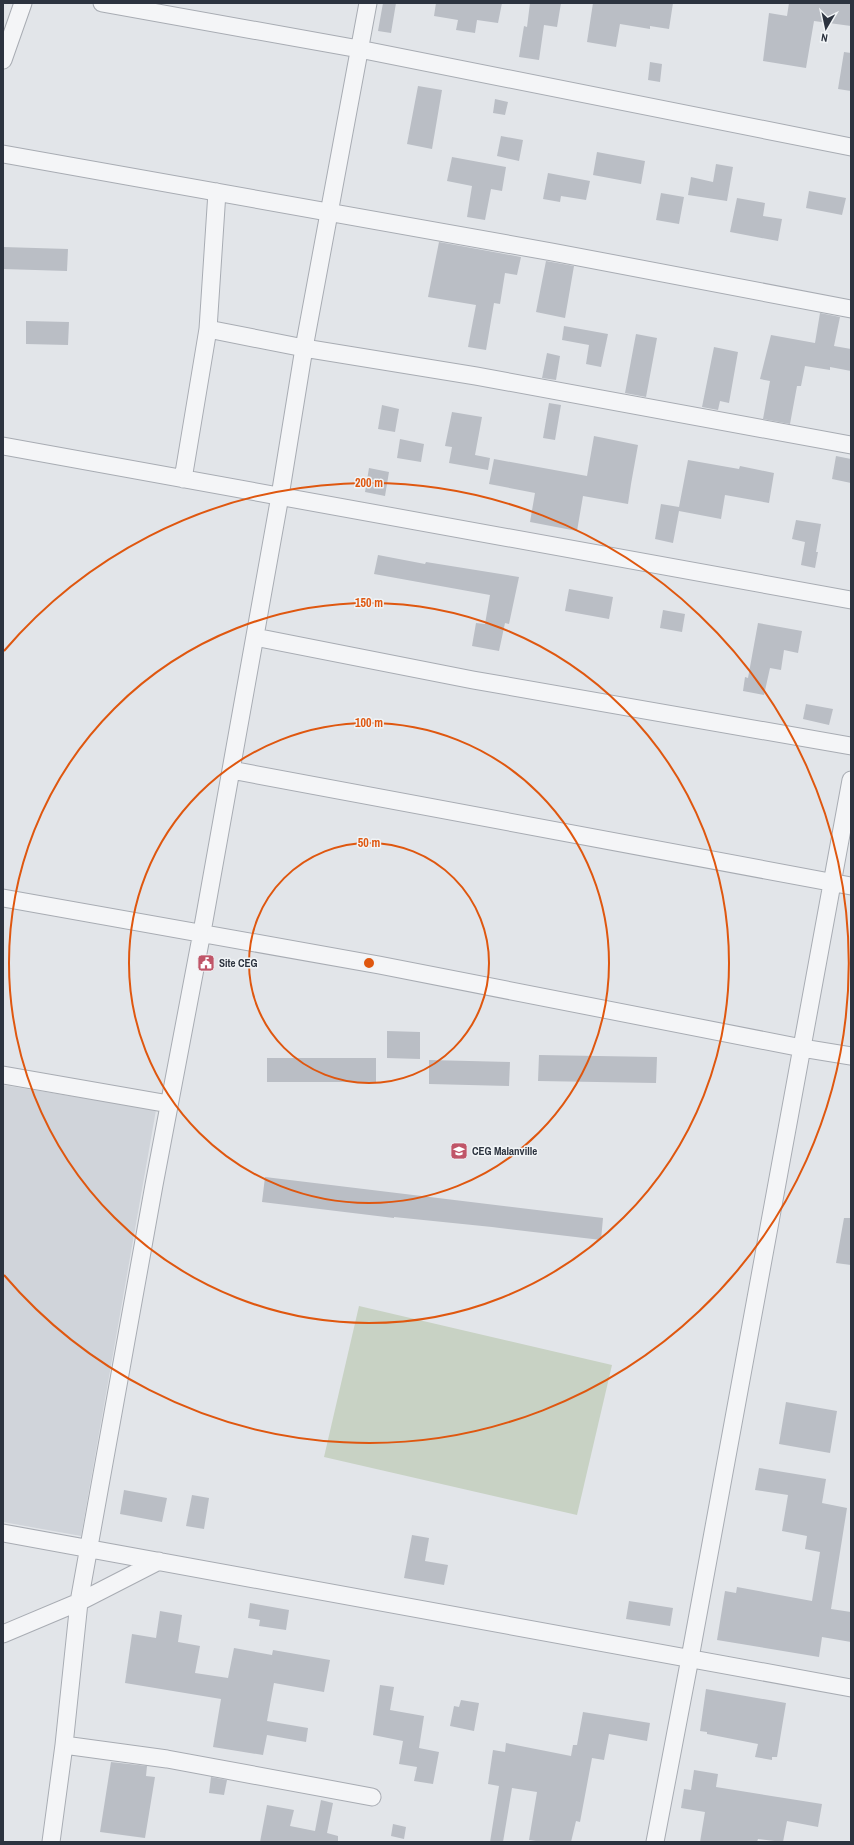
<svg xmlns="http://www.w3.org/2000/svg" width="854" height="1845" font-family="'Archivo Narrow',sans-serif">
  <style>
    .built { fill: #d0d4da }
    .green { fill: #c8d2c4 }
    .building { fill: #babec5 }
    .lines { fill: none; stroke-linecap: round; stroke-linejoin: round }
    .minor-casing { stroke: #a8acb3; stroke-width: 19 }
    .minor { stroke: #f4f5f7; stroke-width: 17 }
    .ring { fill: none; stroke: #df570f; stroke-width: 2 }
    .labels { text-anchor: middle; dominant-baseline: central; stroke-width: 3; stroke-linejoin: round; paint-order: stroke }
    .poi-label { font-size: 11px; font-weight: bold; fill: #2c333f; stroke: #f1f4f6; text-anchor: start }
    .centre { fill: #df570f; stroke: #f1f4f6; stroke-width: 2 }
    .ring-label { font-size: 12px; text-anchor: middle; font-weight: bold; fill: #df570f; stroke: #f1f4f6; stroke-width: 3; stroke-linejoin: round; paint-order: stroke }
  </style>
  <rect width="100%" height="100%" fill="#e2e5e9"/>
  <path class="built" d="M3,1085L156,1110L81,1536L3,1522Z"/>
  <path class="green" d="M359,1306L612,1365L577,1515L324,1457Z"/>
  <path class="building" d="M383,3H396L391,33L378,31Z
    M436,3H502L498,23L477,20L475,33L456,30L458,20L434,16Z
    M530,3H561L557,27L544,25L539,60L519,57L524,26L527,27Z
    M593,3H673L669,29L650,26V29L620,24L616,47L587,42Z
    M789,3H851V26L814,21L806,68L763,61L769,13L787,16Z
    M844,52L851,53V91L838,89Z
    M650,62L662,64L660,82L648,80Z
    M418,86L442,90L432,149L407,144Z
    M495,99L508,102L505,115L493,113Z
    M501,136L523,140L519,161L497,156Z
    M597,152L645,161L641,184L593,175Z
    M452,157L506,167L502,191L491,189L485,220L467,217L472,186L447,181Z
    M716,164L733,167L727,201L688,195L691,177L713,182Z
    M548,173L590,181L586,200L561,196L560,202L543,199Z
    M809,191L846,198L842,215L806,208Z
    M661,193L684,197L679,224L656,220Z
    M737,198L765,203L763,216L782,219L778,241L730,232Z
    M439,242L521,257L517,275L505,273L500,304L494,303L486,350L468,347L476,305L428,297Z
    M3,247L68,249L67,271L3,269Z
    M546,261L574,266L565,318L536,312Z
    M820,313L840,317L834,346L851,349V371L830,367V370L805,366L801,386H797L790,424L763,419L770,381L760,379L771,335L815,343Z
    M26,321L69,322L68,345L26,344Z
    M564,326L608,334L601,367L586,364L589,345L562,340Z
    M636,334L657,338L646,397L625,393Z
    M714,347L738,352L729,403L720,401L718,410L702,407Z
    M547,353L560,356L556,380L542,378Z
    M549,403L561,405L555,440L543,438Z
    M382,405L399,409L395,432L378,429Z
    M452,412L482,417L475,455L490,458L488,470L449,463L452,447L445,446Z
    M594,436L638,445L631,484L628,504L583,496L577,531L530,522L535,493L489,484L494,459L587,476Z
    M400,439L424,444L421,462L397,458Z
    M836,456L851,459V483L832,479Z
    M688,460L739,469L740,466L774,473L769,503L725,495L721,519L679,511L673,543L655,539L661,504L679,507Z
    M369,468L389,472L385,496L365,492Z
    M796,520L821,524L816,552H818L815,568L801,565L805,542L792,539Z
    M378,555L425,564L426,562L519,577L509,624L505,623L499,651L472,646L476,623L485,624L490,595L374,574Z
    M569,589L613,597L609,619L565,611Z
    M663,610L685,614L682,632L660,628Z
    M758,623L802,631L798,653L784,650L781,670L770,668L764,695L743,691L745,677L748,678Z
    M806,704L833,709L829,725L803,719Z
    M387,1031L420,1032V1059L387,1058Z
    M539,1055L657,1057L656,1083L538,1081Z
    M267,1058H376V1082H267Z
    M429,1060L510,1062L509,1086L429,1084Z
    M265,1177L603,1218L601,1240L492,1227L394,1217V1218L262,1202Z
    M844,1218H851V1265L836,1263Z
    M786,1402L837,1411L830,1453L779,1444Z
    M759,1468L826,1479L822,1503L847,1508L831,1609L851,1612V1642L822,1637L819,1657L717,1640L725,1591L736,1593L737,1587L812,1601L820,1552L805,1549L807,1536L782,1531L788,1495L755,1490Z
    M124,1490L167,1498L162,1522L120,1514Z
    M192,1495L209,1498L204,1529L186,1526Z
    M412,1535L429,1538L425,1561L448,1565L444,1585L404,1578Z
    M629,1601L673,1608L670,1626L626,1619Z
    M250,1603L289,1610L286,1630L259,1626L260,1620L248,1618Z
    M160,1611L182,1615L178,1642L200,1646L195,1673L228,1678L234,1648L272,1655L273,1650L330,1660L324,1692L274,1683L267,1721L308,1728L306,1742L267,1735L263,1755L213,1747L221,1699L125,1683L132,1634L156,1638Z
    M380,1685L394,1687L390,1710L424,1716L419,1748L439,1752L433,1784L414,1781L417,1767L399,1764L403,1741L373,1735Z
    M706,1689L786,1703L777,1757H772V1760L755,1757L758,1744L707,1734V1732L700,1731Z
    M461,1700L479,1703L474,1731L450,1726L454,1706L459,1707Z
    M583,1712L650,1723L647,1741L609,1734L604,1760L592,1758L580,1822L576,1821L571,1842H543L529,1840L537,1792L512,1788L503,1842H490L499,1786L488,1784L493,1750L505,1752L506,1743L571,1756L573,1745H577Z
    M111,1762L147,1766L146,1776L155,1777L145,1838L100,1832Z
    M694,1770L718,1774L716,1787L822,1804L818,1827L787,1821L783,1842L758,1839L757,1842H700L705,1812L681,1808L684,1789L691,1790Z
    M211,1777L227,1780L224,1795L209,1793Z
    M321,1800L333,1803L327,1833L338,1836V1842H260L267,1805L294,1810L290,1826L315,1831Z
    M393,1824L406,1827L404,1839L391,1836Z"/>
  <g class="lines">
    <g class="minor-casing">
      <path id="minor" d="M102,3L359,49L851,147
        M3,60L23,3
        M3,154L552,252L851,309
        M208,329L304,348L476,376L851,445
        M3,446L851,600
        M183,479L208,329L217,192
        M255,637L473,680L851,746
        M231,770L851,886
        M3,898L379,965L802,1048L851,1056
        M3,1075L169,1104
        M3,1533L851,1688
        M3,1634L79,1602L159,1561
        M64,1745L167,1759L372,1797
        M51,1842L64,1745L79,1602L154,1185L202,932L280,496L304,348L368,3
        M655,1842L690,1658L851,780"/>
    </g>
    <use href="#minor" class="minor"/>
  </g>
  <g class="ring">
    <circle cx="369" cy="963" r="120"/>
    <circle cx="369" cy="963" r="240"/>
    <circle cx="369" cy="963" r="360"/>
    <path d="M4 651A480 480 0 1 1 4 1275"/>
  </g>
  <defs>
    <g id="civic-square" transform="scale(0.9)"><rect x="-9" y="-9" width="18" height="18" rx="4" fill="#c05568" stroke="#f1f4f6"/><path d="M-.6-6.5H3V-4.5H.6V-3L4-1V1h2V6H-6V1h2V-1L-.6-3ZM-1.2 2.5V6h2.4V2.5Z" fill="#fff"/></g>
    <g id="school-square" transform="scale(0.9)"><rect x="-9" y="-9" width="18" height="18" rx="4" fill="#c05568" stroke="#f1f4f6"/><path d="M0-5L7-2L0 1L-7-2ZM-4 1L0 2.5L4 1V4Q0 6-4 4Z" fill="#fff"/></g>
  </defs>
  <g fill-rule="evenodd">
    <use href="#civic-square" x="206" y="963"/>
    <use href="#school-square" x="459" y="1151"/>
  </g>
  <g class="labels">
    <g class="poi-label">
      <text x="219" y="963">Site CEG</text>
      <text x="472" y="1151">CEG Malanville</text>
    </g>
  </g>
  <circle cx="369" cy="963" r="6" class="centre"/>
  <g class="ring-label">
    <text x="369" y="487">200 m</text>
    <text x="369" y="607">150 m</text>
    <text x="369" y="727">100 m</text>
    <text x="369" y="847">50 m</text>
  </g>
  <rect width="854" height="1845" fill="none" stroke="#2c333f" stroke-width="8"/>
  <g transform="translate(826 28) rotate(189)" stroke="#f1f4f6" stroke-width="3" paint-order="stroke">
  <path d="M0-3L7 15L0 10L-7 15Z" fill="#2c333f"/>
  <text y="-6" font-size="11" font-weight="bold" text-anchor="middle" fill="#2c333f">N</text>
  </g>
</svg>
